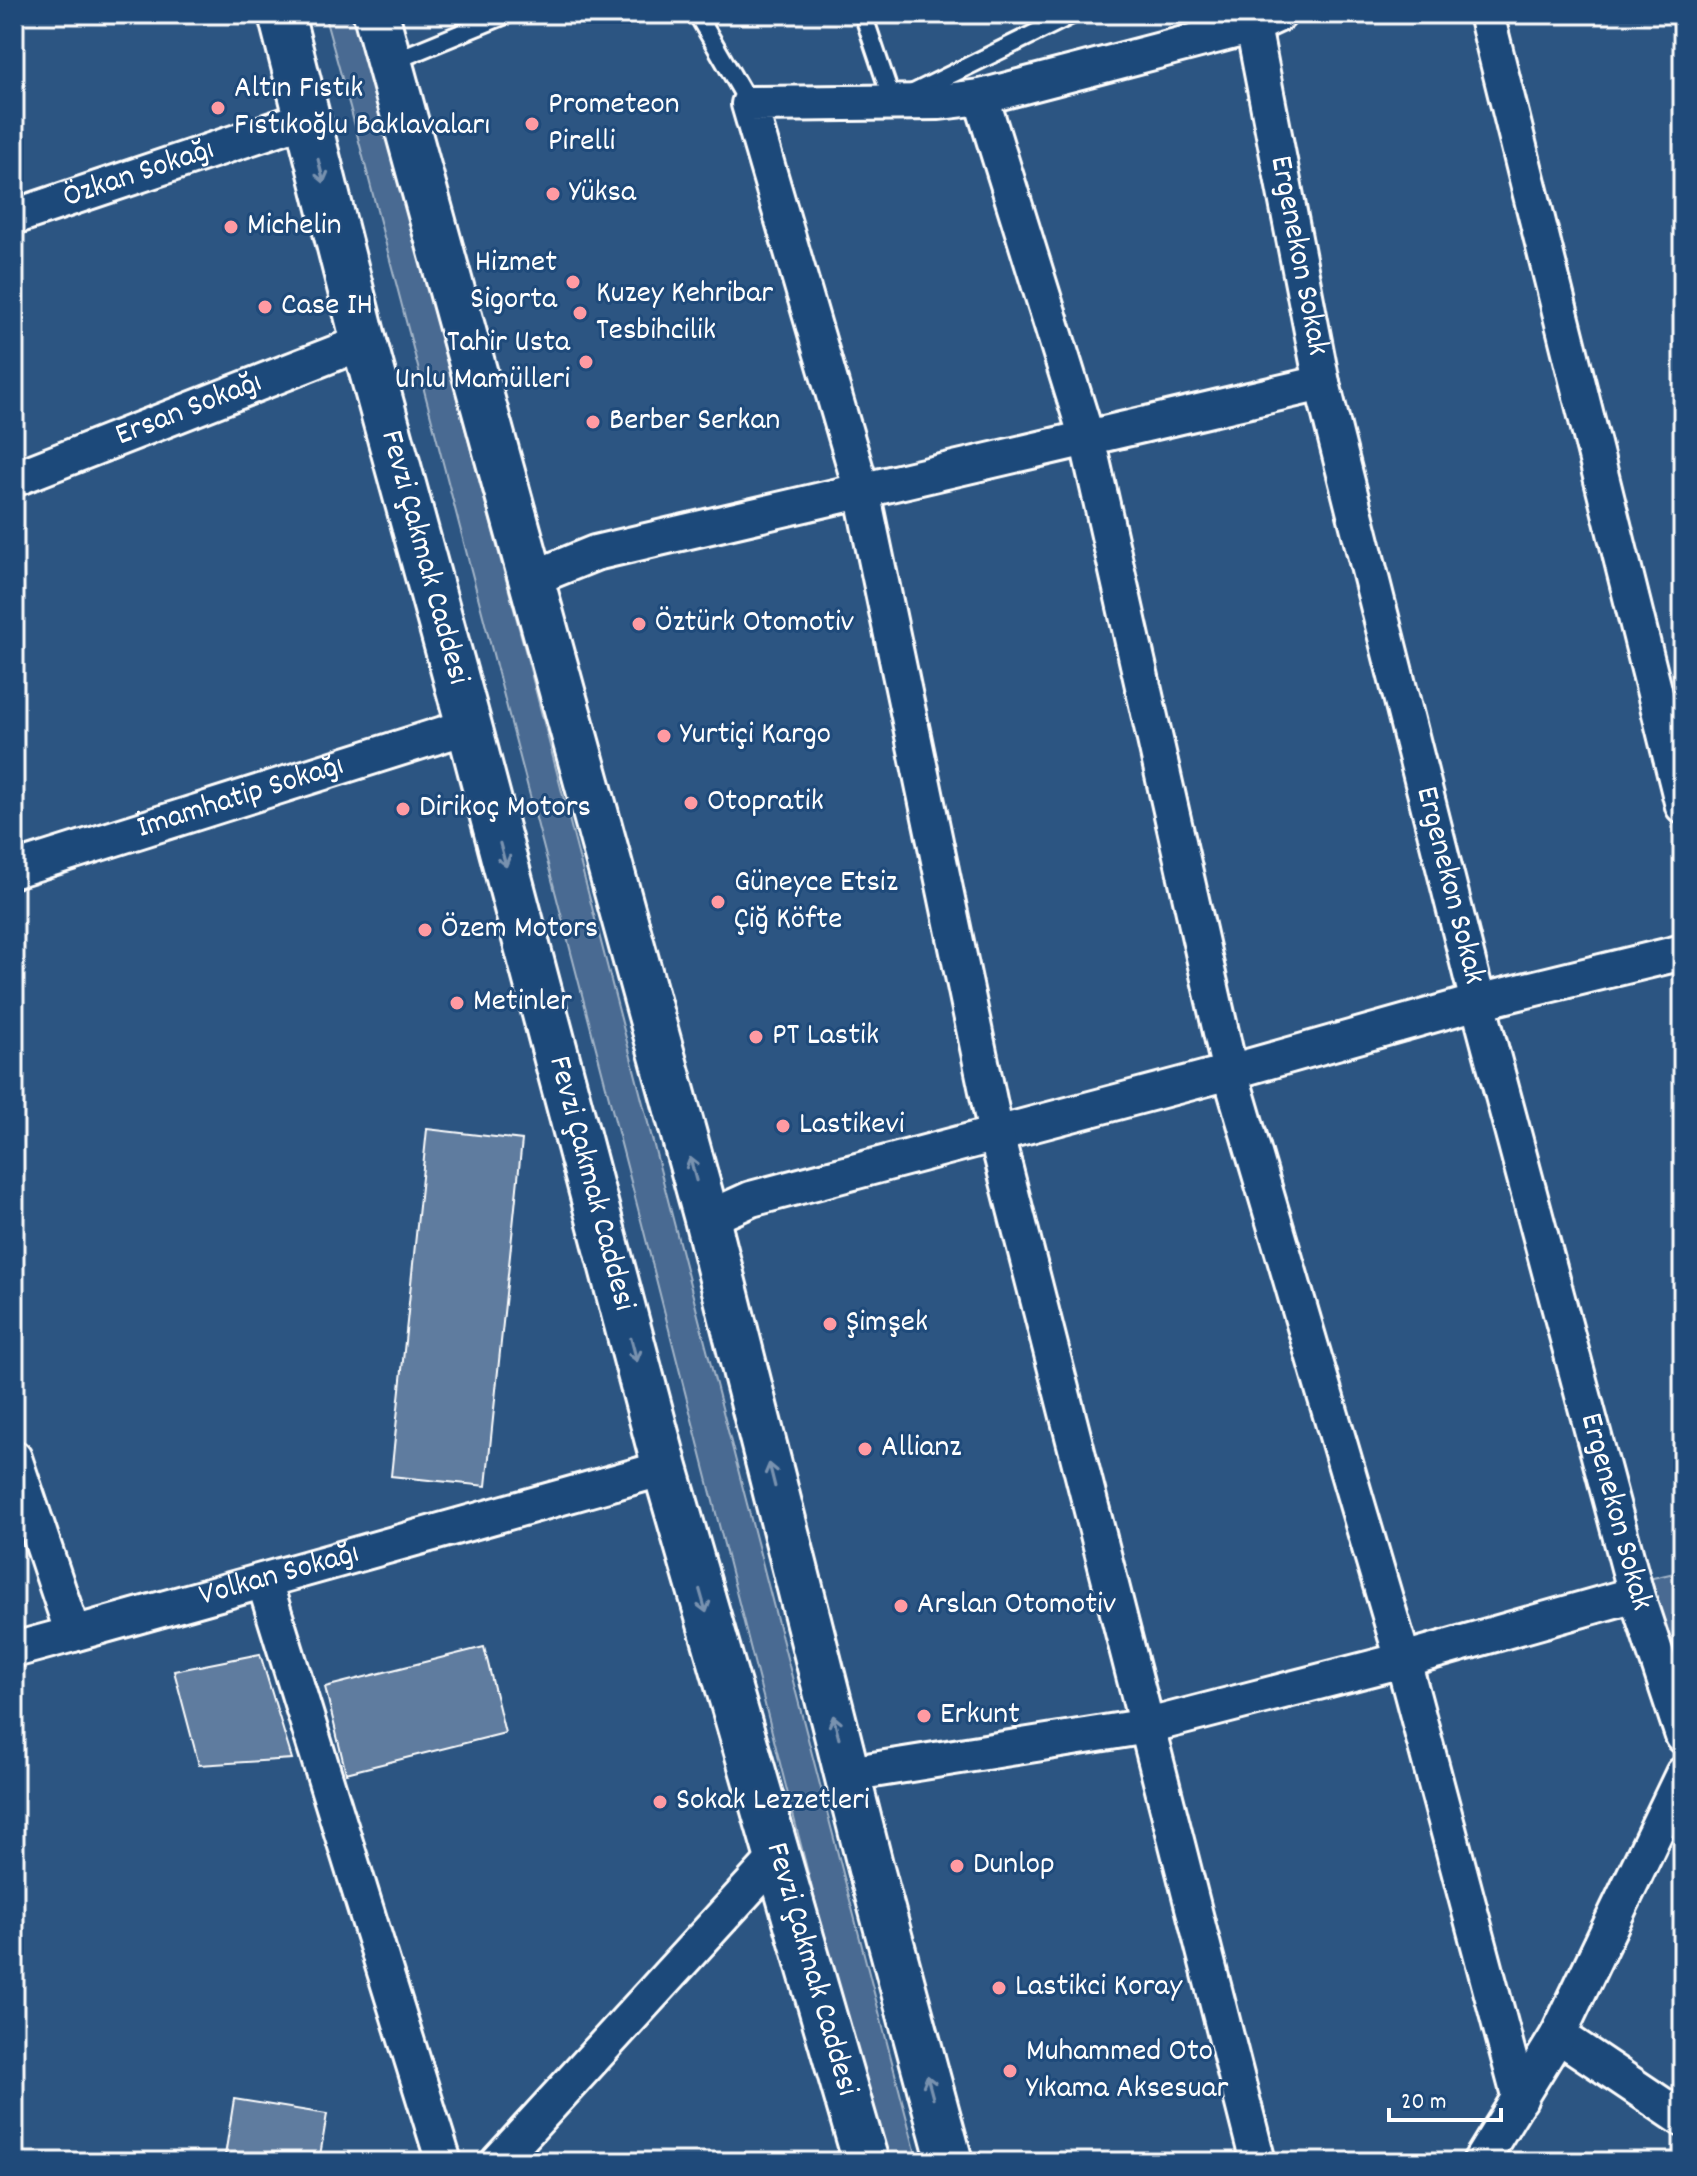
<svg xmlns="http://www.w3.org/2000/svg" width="1697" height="2176" font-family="Dekko,sans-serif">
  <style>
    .green { fill: #486b92; stroke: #a4b5c8; stroke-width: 2 }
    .building { fill: #5e7c9f; stroke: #fff; stroke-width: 2 }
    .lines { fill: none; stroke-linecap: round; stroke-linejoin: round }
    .service-casing { stroke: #fff; stroke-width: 22 }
    .minor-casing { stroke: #fff; stroke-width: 40 }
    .primary-casing { stroke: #fff; stroke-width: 50 }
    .service { stroke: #1f4a7a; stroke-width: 16 }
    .minor { stroke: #1f4a7a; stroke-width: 34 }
    .primary { stroke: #1f4a7a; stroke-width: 44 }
    .oneway { stroke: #7992af }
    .poi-dot { fill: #ff9aa2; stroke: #1f4a7a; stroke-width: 3 }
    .labels { text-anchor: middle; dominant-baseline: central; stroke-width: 6; stroke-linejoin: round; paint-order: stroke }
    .poi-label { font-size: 32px; fill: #fff; stroke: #1f4a7a; text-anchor: start }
    .street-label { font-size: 32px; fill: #fff; stroke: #1f4a7a }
  </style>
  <rect width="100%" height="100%" fill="#2c5582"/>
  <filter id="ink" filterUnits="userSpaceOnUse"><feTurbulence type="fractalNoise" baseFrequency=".0125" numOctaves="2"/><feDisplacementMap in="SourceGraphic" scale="16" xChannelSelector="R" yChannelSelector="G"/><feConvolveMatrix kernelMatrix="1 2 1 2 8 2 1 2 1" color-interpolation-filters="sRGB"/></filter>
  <g filter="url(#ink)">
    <path class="green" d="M324,14H353L359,36L528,661L918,2162H882L642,1224L350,107Z
      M1683,1571V1710L1644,1580Z"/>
    <path class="building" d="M427,1129L522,1140L486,1486L391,1476Z
      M484,1647L505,1733L346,1773L325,1687Z
      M260,1654L292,1759L199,1765L174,1671Z
      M234,2099L327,2114L319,2162H224Z"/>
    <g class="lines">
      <g class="service-casing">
        <path id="service" d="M697,14L749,104
          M863,14L893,103L1074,14
          M391,62L508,14"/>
      </g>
      <g class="minor-casing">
        <g id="minor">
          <path d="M1486,14L1683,806"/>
          <path id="s1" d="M1253,26L1322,383L1478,1002L1636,1594L1683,1736"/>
          <path d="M981,97L1087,438L1230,1072L1403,1660L1520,2099"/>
          <path id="s2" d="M14,217L308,118"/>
          <path id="s3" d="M14,479L364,342"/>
          <path d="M531,579L595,553L1322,383"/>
          <path id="s4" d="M14,870L469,726"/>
          <path d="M707,1219L751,1199L1230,1072L1478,1002L1683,952"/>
          <path id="s5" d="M14,1458L73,1634L665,1468"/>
          <path d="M264,1581L444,2162"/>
          <path d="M14,1650L73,1634"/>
          <path d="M848,1774L1148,1726L1403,1660L1636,1594"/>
          <path d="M1558,2035L1683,2119"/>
          <path d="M498,2162L777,1857"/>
          <path d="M1258,2162L996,1134L862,491L749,104L939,102L981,97L1253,26L1279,14"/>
          <path d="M1480,2162L1558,2035L1683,1774"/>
        </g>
      </g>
      <g class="primary-casing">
        <g id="primary">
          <path id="s6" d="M281,14L364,342L469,726L665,1468L866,2162"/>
          <path d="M376,14L707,1219L871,1869L950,2162"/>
        </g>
      </g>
      <use href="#service" class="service"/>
      <use href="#minor" class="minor"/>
      <use href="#primary" class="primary"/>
    </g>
    <defs><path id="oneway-shaft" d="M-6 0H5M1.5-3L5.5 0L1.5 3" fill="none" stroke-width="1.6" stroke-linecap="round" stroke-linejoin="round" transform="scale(2)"/></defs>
    <g class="oneway">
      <use href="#oneway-shaft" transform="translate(321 171) rotate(76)"/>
      <use href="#oneway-shaft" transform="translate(503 855) rotate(75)"/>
      <use href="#oneway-shaft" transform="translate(693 1169) rotate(-105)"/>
      <use href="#oneway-shaft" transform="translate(634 1350) rotate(75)"/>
      <use href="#oneway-shaft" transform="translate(772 1475) rotate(-104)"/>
      <use href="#oneway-shaft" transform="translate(703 1601) rotate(74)"/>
      <use href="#oneway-shaft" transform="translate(836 1727) rotate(-104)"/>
      <use href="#oneway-shaft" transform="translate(930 2087) rotate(-105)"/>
    </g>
  </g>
  <g class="poi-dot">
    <circle cx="218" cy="108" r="8"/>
    <circle cx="532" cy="124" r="8"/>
    <circle cx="553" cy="194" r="8"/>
    <circle cx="231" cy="227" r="8"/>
    <circle cx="573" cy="282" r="8"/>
    <circle cx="265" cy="307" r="8"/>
    <circle cx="580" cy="313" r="8"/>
    <circle cx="586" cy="362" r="8"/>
    <circle cx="593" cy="422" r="8"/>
    <circle cx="639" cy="624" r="8"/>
    <circle cx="664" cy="736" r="8"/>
    <circle cx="691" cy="803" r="8"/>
    <circle cx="403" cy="809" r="8"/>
    <circle cx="718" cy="902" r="8"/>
    <circle cx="425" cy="930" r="8"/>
    <circle cx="457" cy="1003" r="8"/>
    <circle cx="756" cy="1037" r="8"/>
    <circle cx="783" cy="1126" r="8"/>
    <circle cx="830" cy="1324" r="8"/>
    <circle cx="865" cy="1449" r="8"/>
    <circle cx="901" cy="1606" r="8"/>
    <circle cx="924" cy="1716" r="8"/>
    <circle cx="660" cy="1802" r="8"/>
    <circle cx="957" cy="1866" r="8"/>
    <circle cx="999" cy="1988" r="8"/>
    <circle cx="1010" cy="2071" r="8"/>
  </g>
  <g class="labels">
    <g class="poi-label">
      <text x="234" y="90">Altın Fıstık<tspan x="234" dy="37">Fıstıkoğlu Baklavaları</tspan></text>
      <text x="548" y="106">Prometeon<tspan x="548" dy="37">Pirelli</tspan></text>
      <text x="569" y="194">Yüksa</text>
      <text x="247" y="227">Michelin</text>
      <text x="557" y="264" text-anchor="end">Hizmet<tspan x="557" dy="37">Sigorta</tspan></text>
      <text x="596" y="295">Kuzey Kehribar<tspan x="596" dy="37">Tesbihcilik</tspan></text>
      <text x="281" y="307">Case IH</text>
      <text x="570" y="344" text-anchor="end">Tahir Usta<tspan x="570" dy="37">Unlu Mamülleri</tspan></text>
      <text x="609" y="422">Berber Serkan</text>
      <text x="655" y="624">Öztürk Otomotiv</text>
      <text x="680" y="736">Yurtiçi Kargo</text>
      <text x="707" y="803">Otopratik</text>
      <text x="419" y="809">Dirikoç Motors</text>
      <text x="734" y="884">Güneyce Etsiz<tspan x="734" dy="37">Çiğ Köfte</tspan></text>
      <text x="441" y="930">Özem Motors</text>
      <text x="473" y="1003">Metinler</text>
      <text x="772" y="1037">PT Lastik</text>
      <text x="799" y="1126">Lastikevi</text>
      <text x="846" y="1324">Şimşek</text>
      <text x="881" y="1449">Allianz</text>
      <text x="917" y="1606">Arslan Otomotiv</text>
      <text x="940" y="1716">Erkunt</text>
      <text x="676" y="1802">Sokak Lezzetleri</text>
      <text x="973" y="1866">Dunlop</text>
      <text x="1015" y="1988">Lastikci Koray</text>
      <text x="1026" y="2053">Muhammed Oto<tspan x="1026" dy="37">Yıkama Aksesuar</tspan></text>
    </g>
    <g class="street-label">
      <text stroke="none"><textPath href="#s2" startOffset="132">Özkan Sokağı</textPath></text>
      <text stroke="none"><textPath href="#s1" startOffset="234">Ergenekon Sokak</textPath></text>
      <text stroke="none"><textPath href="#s3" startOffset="188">Ersan Sokağı</textPath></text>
      <text stroke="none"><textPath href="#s6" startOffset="562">Fevzi Çakmak Caddesi</textPath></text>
      <text stroke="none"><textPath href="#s4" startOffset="238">İmamhatip Sokağı</textPath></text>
      <text stroke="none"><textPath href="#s1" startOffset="882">Ergenekon Sokak</textPath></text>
      <text stroke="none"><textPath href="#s6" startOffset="1210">Fevzi Çakmak Caddesi</textPath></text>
      <text stroke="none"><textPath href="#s1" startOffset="1530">Ergenekon Sokak</textPath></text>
      <text stroke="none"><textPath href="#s5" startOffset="400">Volkan Sokağı</textPath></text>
      <text stroke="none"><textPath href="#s6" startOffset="2026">Fevzi Çakmak Caddesi</textPath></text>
    </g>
  </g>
  <rect width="1697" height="2176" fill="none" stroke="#1f4a7a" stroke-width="48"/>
  <rect x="24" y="24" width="1649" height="2128" fill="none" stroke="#fff" stroke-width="3" filter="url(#ink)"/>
  <path d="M1389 2108v12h112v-12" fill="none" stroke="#ffffff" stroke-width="4"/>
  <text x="1401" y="2108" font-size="24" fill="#ffffff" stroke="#1f4a7a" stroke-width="6" paint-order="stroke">20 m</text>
</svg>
